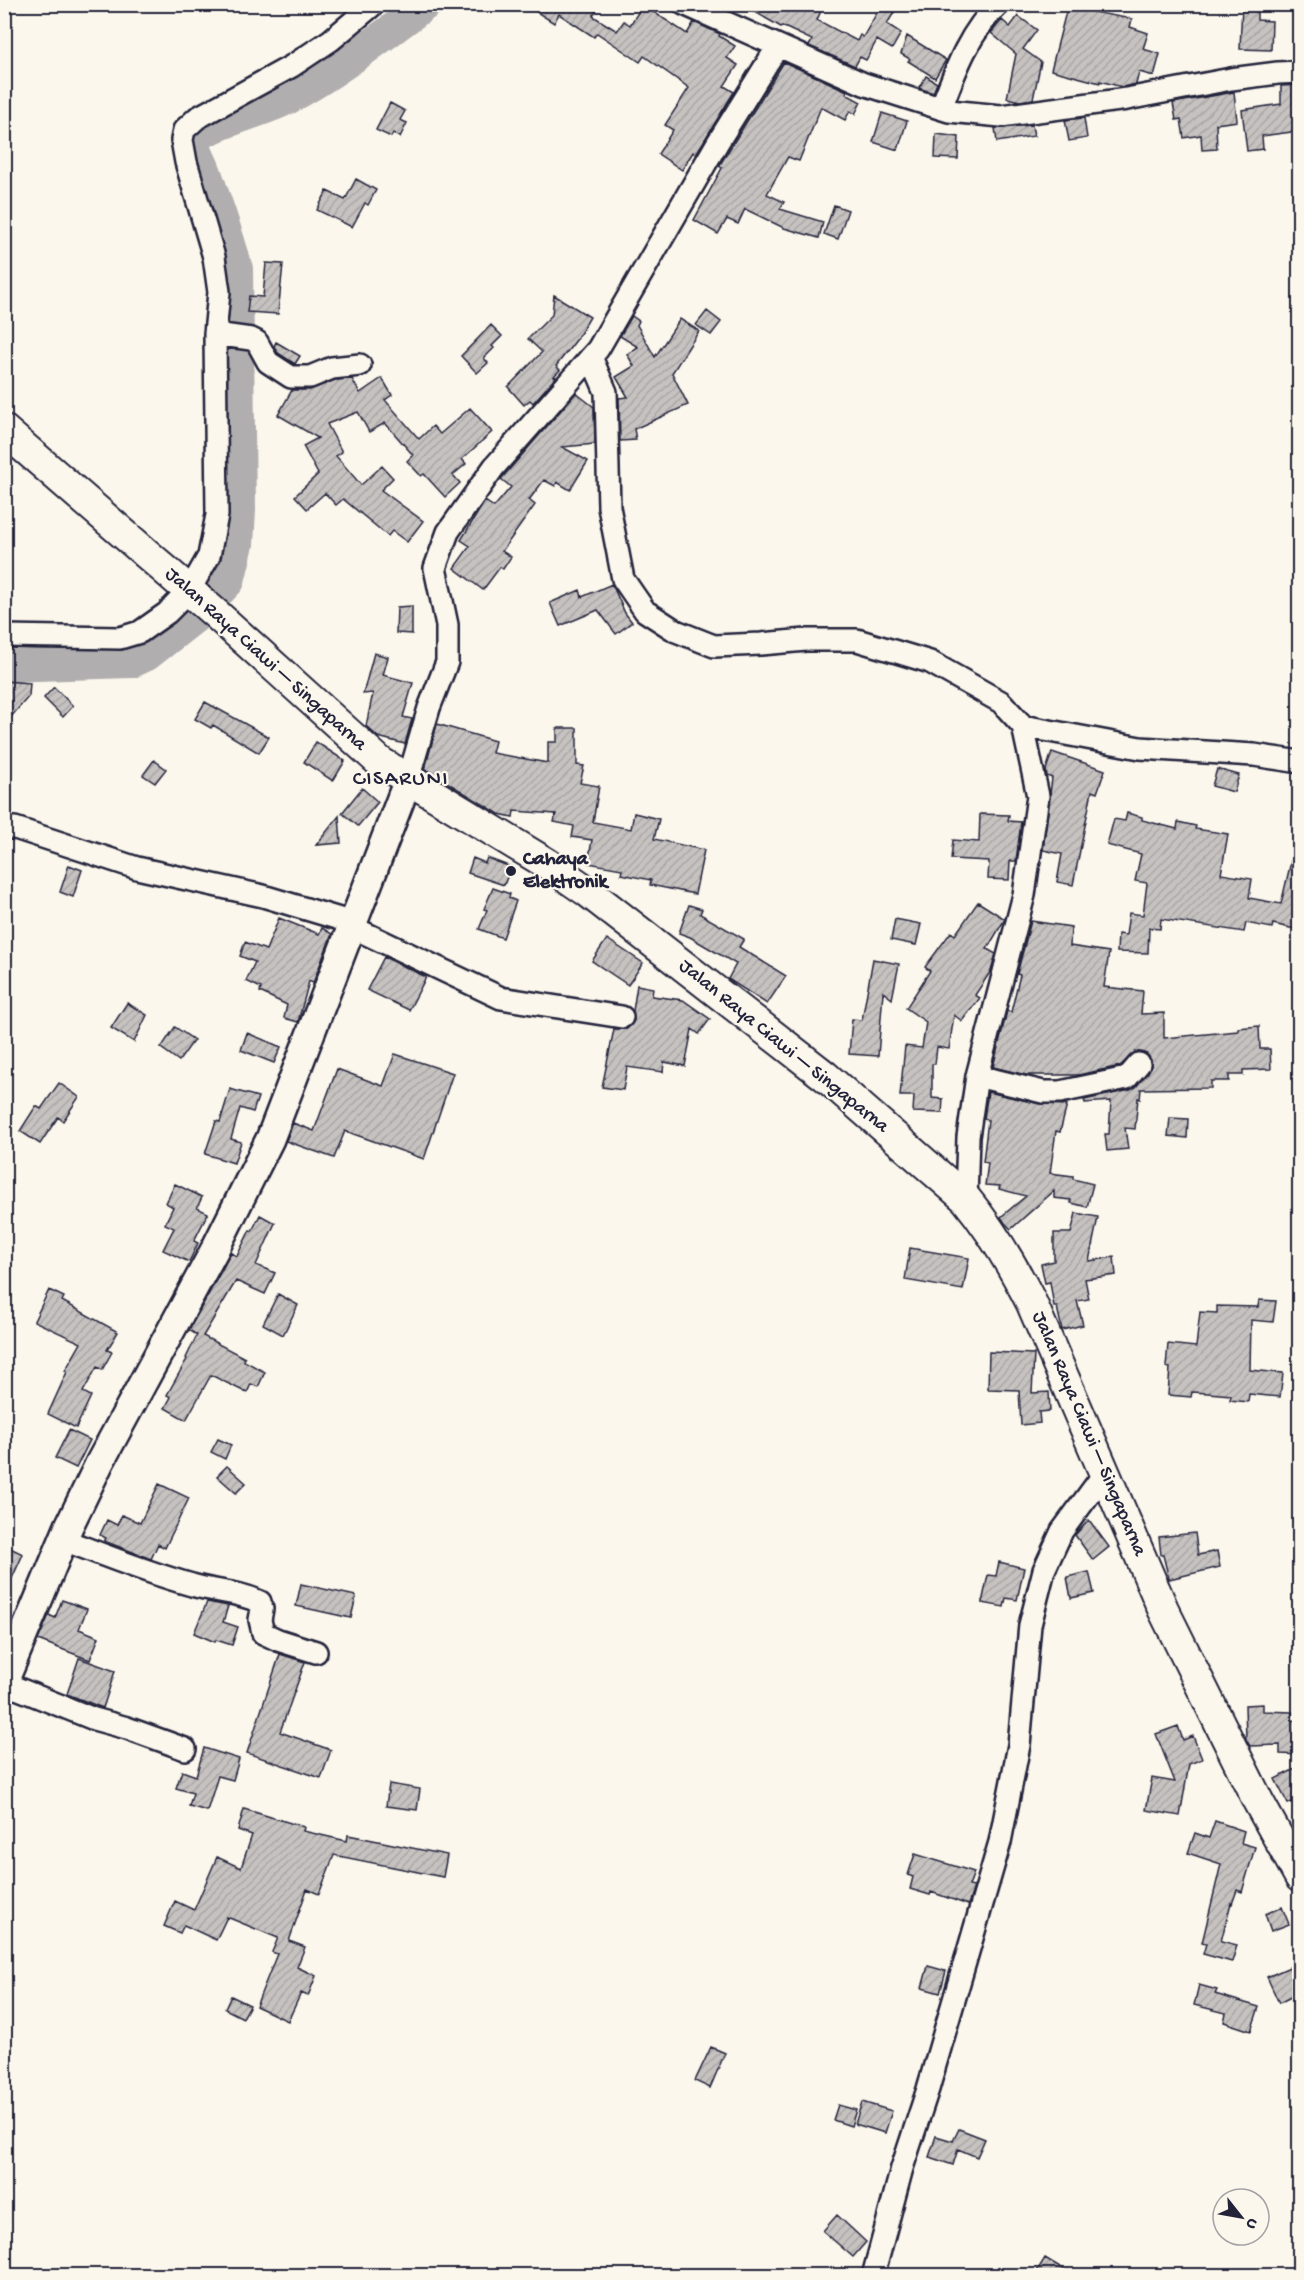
<svg xmlns="http://www.w3.org/2000/svg" width="1304" height="2280" font-family="'Gochi Hand',sans-serif">
  <style>
    .lines { fill: none; stroke-linecap: round; stroke-linejoin: round }
    .river { stroke: #b1aeb0; stroke-width: 32 }
    .building { fill: url(#building-hatch); stroke: #22223b; stroke-width: 1.5 }
    .minor-casing { stroke: #22223b; stroke-width: 26 }
    .tertiary-casing { stroke: #22223b; stroke-width: 32 }
    .secondary-casing { stroke: #22223b; stroke-width: 34 }
    .minor { stroke: #fbf7ec; stroke-width: 21 }
    .tertiary { stroke: #fbf7ec; stroke-width: 27 }
    .secondary { stroke: #fbf7ec; stroke-width: 30 }
    .poi-dot { fill: #22223b; stroke: #fbf7ec; stroke-width: 2 }
    .labels { text-anchor: middle; dominant-baseline: central; stroke-width: 4.5; stroke-linejoin: round; paint-order: stroke }
    .street-label { font-size: 20px; fill: #22223b; stroke: #fbf7ec }
    .poi-label { font-size: 20px; font-weight: bold; fill: #22223b; stroke: #fbf7ec; text-anchor: start }
    .quarter-label { font-size: 22px; letter-spacing: 1.5px; fill: #22223b; stroke: #fbf7ec }
  </style>
  <defs>
    <pattern id="building-hatch" width="6" height="6" patternUnits="userSpaceOnUse" patternTransform="scale(1.5)"><rect width="6" height="6" fill="#c6c2c0"/><path d="M-1 1l2-2M0 6l6-6M5 7l2-2" fill="none" stroke="#aaa6a6"/></pattern>
  </defs>
  <rect width="100%" height="100%" fill="#fbf7ec"/>
  <filter id="ink" filterUnits="userSpaceOnUse"><feTurbulence type="fractalNoise" baseFrequency=".0167" numOctaves="2"/><feDisplacementMap in="SourceGraphic" scale="12" xChannelSelector="R" yChannelSelector="G"/><feConvolveMatrix kernelMatrix="1 2 1 2 8 2 1 2 1" color-interpolation-filters="sRGB"/></filter>
  <g filter="url(#ink)">
    <g class="lines">
      <path class="river" d="M4,666L132,662L147,655L194,618L229,581L238,544L240,510L237,269C229,237 217,205 206,173C202,161 195,152 193,138C222,120 257,114 287,99C336,73 381,37 426,4"/>
    </g>
    <path class="building" d="M524,4H600L593,16L617,31L624,21L630,25L643,5L687,34L694,22L720,34L719,36L735,46L727,58L738,65L724,86L734,92L696,154L693,152L682,170L658,154L673,130L665,125L689,88L644,56L640,62L597,33L594,37L559,14L554,23Z
      M741,4H824L817,20L857,41L860,35L863,37L882,4H899L887,24L901,33L892,49L877,40L866,60L860,57L855,66L809,46L812,40L782,26L781,27Z
      M1068,4H1095L1093,12L1132,19L1130,27L1148,33L1143,49L1160,54L1154,76L1139,72L1136,84L1122,87L1100,81V83L1051,70Z
      M1242,4H1257V20L1272,21L1271,50L1240,49Z
      M1018,16L1037,30L1023,49L1041,62L1033,99L1020,101L1007,98L1016,54L991,33L1002,20L1010,27Z
      M907,36L946,60L935,78L908,61L910,59L901,54Z
      M784,62L845,90L847,91L846,94L861,102L855,114L850,111L845,120L821,107L799,161L788,157L767,194L784,202L780,209L823,222L819,238L784,228L745,209L738,224L727,219L718,234L694,220L722,168L719,166Z
      M926,76L937,83L933,93L919,88Z
      M1299,85V131L1262,136L1263,149L1247,151L1242,110L1281,104V86Z
      M1234,92L1237,121L1216,124L1217,149L1202,150L1201,135L1184,138L1181,119L1176,120L1173,103Z
      M390,103L405,111L400,120L407,123L400,137L393,133L391,137L376,130Z
      M882,113L907,121L898,150L873,142Z
      M1084,118L1087,138L1069,141L1065,120Z
      M1032,125L1034,136L997,142L995,128Z
      M936,134L959,137L958,159L935,158Z
      M356,179L376,190L368,205L365,203L352,227L317,210L327,191L345,200Z
      M834,205L848,210L838,239L824,234Z
      M266,263L283,264L278,314L247,312L249,296L263,297Z
      M554,295L590,317L577,339L556,366L560,370L554,376L556,377L533,403L530,400L524,405L508,387L542,352L528,339L552,315Z
      M707,311L721,322L711,335L696,325Z
      M632,316L639,321L637,325L655,357L680,319L699,331L672,373L688,405L634,429L636,440L620,441L619,398L628,397L616,377L634,366L627,354L638,347L620,336Z
      M491,325L502,336L492,346L494,348L484,358L488,363L477,373L461,356Z
      M276,342L300,356L295,364L278,353L274,346Z
      M382,378L392,395L385,400L419,439L433,426L440,434L470,408L492,432L462,459L466,464L453,475L460,483L445,497L424,474L421,476L407,461L413,455L385,423L369,432L358,412L327,424L342,452L336,456L361,485L382,466L393,478L381,490L423,521L407,542L392,531L388,536L343,499L336,505L325,493L307,509L295,496L318,474L303,446L318,438L278,415L292,390H310L335,380L352,379L360,393Z
      M576,393L594,407L595,444L562,447L588,461L570,490L557,482L555,486L544,480L529,500L535,505L502,551L511,557L503,569L500,567L483,590L454,568L470,546L461,540L485,501L494,507L511,487L501,479Z
      M612,584L625,613L632,622L616,634L598,610L560,626L550,603L580,590L582,597Z
      M412,606V634L396,633L397,607Z
      M374,653L388,657L383,675L413,683L403,717L412,719L405,744L378,737L366,726L373,693L363,694Z
      M4,681L30,683L29,696L4,725Z
      M54,687L73,706L63,717L44,698Z
      M205,702L269,737L259,753L213,725L211,728L195,719Z
      M437,724L495,741L492,753L548,763V742H557V728H577V765L584,766L580,783L599,786L593,822L631,829L634,813L659,819L654,839L704,850L695,894L650,885L651,880L621,874L622,869L588,863L592,840L572,837L574,826L554,822L556,814L514,811L513,817L499,814L425,769Z
      M316,742L345,761L333,781L304,762Z
      M1052,752L1105,770L1097,793L1092,791L1073,885L1057,882L1062,854L1043,850L1052,778L1047,776L1046,770Z
      M154,760L166,769L155,783L143,775Z
      M1217,769L1239,775L1234,792L1212,786Z
      M362,788L378,802L358,826L342,813Z
      M1127,813L1142,817V820L1177,829L1178,822L1196,826L1195,829L1228,834L1221,874L1252,879L1249,898L1281,904L1294,849L1299,850V930L1273,924L1272,928L1246,923L1244,932L1161,919L1160,929L1149,928L1148,953L1117,952L1118,934L1126,935L1129,913L1143,915L1147,883L1135,881L1141,854L1107,845L1114,819L1125,821Z
      M980,814L1009,815L1008,821L1021,822L1016,861H1010L1009,880L988,879L989,861L951,859L953,840L979,842Z
      M339,816L341,843L316,845Z
      M473,858L485,863L487,858L511,867L504,885L468,873Z
      M69,865L82,870L73,897L60,892Z
      M493,888L510,894L509,898L516,901L503,938L479,929L487,910L484,909Z
      M978,902L1005,919L987,949L996,954L991,971L975,995L980,998L962,1021L954,1015L949,1049L937,1047L935,1064H932V1098L943,1099L942,1113L913,1112L914,1096H900L905,1046L922,1048L926,1022L906,1008L930,971L925,967L951,932L955,935Z
      M689,905L702,909L700,914L744,939L739,947L786,976L767,1004L728,979L736,964L690,937L679,933Z
      M279,918L319,934L322,928L332,934L313,983L309,981L298,1022L284,1018L287,1005L260,992L261,988L246,981L255,962L240,956L245,942L266,950Z
      M895,919L921,924L916,945L891,940Z
      M1031,921L1071,927L1070,946L1109,952L1104,987L1143,991L1141,1014L1164,1013V1038L1238,1031V1028L1259,1026L1260,1049H1270L1271,1069L1243,1070V1075H1229V1081H1211V1088L1141,1089L1140,1099L1138,1098L1135,1129L1125,1128L1128,1149L1107,1151L1105,1134H1109L1111,1101L1085,1103L1084,1100L1130,1090L1136,1087L1151,1067V1060L1147,1054L1135,1052L1120,1066L1078,1075H1026L993,1067L1007,1011L1011,1012L1020,975L1017,974Z
      M607,939L643,963L628,985L592,961Z
      M384,957L426,977L409,1010L367,990Z
      M873,959L899,964L892,999L883,992L878,1056L849,1054L852,1019L862,1020Z
      M637,985L653,988L652,996L683,1000L710,1019L699,1034L692,1029L685,1066L664,1062L663,1072L627,1067L623,1090L602,1087L614,1029H627L634,1020L633,1011Z
      M127,1003L147,1015L134,1042L111,1028Z
      M175,1027L194,1040L179,1061L161,1048Z
      M247,1033L281,1047L274,1063L241,1050Z
      M395,1054L453,1073L424,1159L345,1131L334,1158L286,1141L293,1123L314,1131L337,1069L383,1086Z
      M59,1083L79,1097L63,1121L58,1117L40,1144L20,1131L36,1106L41,1109Z
      M230,1089L258,1097L253,1112L240,1108L231,1139L241,1142L234,1163L205,1154L216,1121L220,1122Z
      M988,1092L1040,1104L1067,1105L1060,1132L1056,1131L1050,1173L1073,1176V1179L1093,1184L1087,1207L1071,1203V1200L1054,1198V1191L1011,1229L1005,1223L1001,1217L1026,1196L999,1189L1000,1186L985,1185L988,1163L983,1162L988,1120L984,1119Z
      M1170,1118L1188,1119L1187,1138L1168,1136Z
      M175,1184L202,1197L197,1208L208,1213L194,1241L198,1243L189,1262L163,1250L174,1228L165,1224L173,1207L166,1203Z
      M1076,1213L1098,1217L1089,1261L1114,1257L1116,1275L1085,1279L1089,1299L1077,1301L1083,1325L1062,1330L1057,1307H1054L1050,1282L1045,1283L1041,1264L1054,1261V1233H1071Z
      M260,1215L275,1223L256,1265L275,1273L265,1294L236,1281L203,1336L245,1358L244,1361L265,1372L258,1387L251,1384L247,1393L211,1375L186,1420L165,1408L171,1397L167,1395L187,1359L186,1358L197,1335L189,1330L231,1253L237,1256L250,1230L252,1231Z
      M910,1248L969,1258L963,1290L905,1280Z
      M49,1290L64,1297L62,1301L118,1332L107,1350L112,1352L102,1370L97,1367L83,1392L91,1396L76,1428L48,1414L67,1372L65,1371L81,1343L34,1321Z
      M278,1294L298,1305L283,1335L263,1324Z
      M1259,1300L1276,1301L1273,1322L1251,1320L1250,1370L1283,1373L1280,1397L1249,1394L1248,1402L1230,1400L1231,1395L1208,1393L1192,1392L1191,1397L1168,1395L1170,1368L1166,1367L1168,1344L1196,1347L1200,1312L1217,1313V1306L1258,1307Z
      M989,1352L1034,1354L1032,1393L1049,1392L1050,1411L1039,1412L1040,1423L1021,1425L1019,1390L988,1389Z
      M69,1430L90,1440L76,1468L55,1458Z
      M218,1439L231,1445L225,1459L211,1452Z
      M227,1466L246,1483L236,1493L217,1476Z
      M159,1484L189,1498L165,1548L158,1544L151,1559L104,1541L106,1538L100,1535L107,1520L117,1525L122,1515L140,1523Z
      M1089,1520L1109,1547L1093,1560L1075,1535Z
      M1195,1533L1198,1555L1217,1551L1220,1567L1169,1579L1163,1555H1161L1159,1537Z
      M8,1547L23,1554L4,1596V1556Z
      M999,1562L1024,1568L1017,1600L1006,1598L1004,1607L982,1603L988,1575L996,1576Z
      M1089,1572L1094,1593L1071,1598L1067,1577Z
      M301,1584L356,1596L351,1618L296,1606Z
      M62,1600L87,1609L79,1629L99,1637L90,1660L38,1640L49,1615L55,1618Z
      M207,1602L228,1606L223,1622L238,1627L232,1645L216,1640L215,1642L194,1633Z
      M280,1654L305,1662L280,1732L331,1750L321,1778L247,1753Z
      M79,1658L115,1671L103,1708L67,1694Z
      M1263,1704V1711L1292,1712V1720L1299,1721V1755L1280,1754V1745L1250,1746L1246,1739L1245,1705Z
      M1178,1726L1183,1740L1193,1736L1202,1759L1189,1764L1180,1816L1146,1810L1152,1778L1175,1782L1156,1734Z
      M204,1748L239,1759L233,1780L218,1776L207,1811L189,1806L193,1793L176,1788L182,1771L196,1776Z
      M1299,1767V1799L1288,1804L1275,1779Z
      M389,1784L420,1789L417,1810L386,1806Z
      M244,1809L304,1827L303,1831L347,1841L348,1835L447,1855L443,1877L334,1855L319,1894L307,1889L289,1941L305,1947L297,1967L316,1976L308,1996L301,1993L288,2021L256,2006L277,1954L272,1952L278,1938L227,1917L216,1940L184,1925L180,1933L164,1926L175,1901L194,1910L217,1857L241,1868L252,1835L238,1830Z
      M1215,1821L1244,1831L1241,1843L1255,1847L1242,1892L1237,1890L1232,1904L1231,1903L1221,1941L1237,1945L1232,1962L1203,1954L1206,1944L1202,1943L1221,1864L1188,1853L1195,1833L1209,1838Z
      M915,1854L974,1872L969,1886L974,1887L968,1905L931,1892L930,1895L910,1889L913,1877L908,1875Z
      M1282,1907L1289,1924L1271,1931L1265,1914Z
      M928,1966L946,1971L940,1993L922,1988Z
      M1292,1966L1299,1983V1993L1279,2003L1267,1977Z
      M1199,1985L1217,1990L1215,1994L1259,2007L1251,2031L1224,2022L1226,2013L1194,2005Z
      M231,1996L250,2005L243,2018L225,2009Z
      M711,2047L725,2053L710,2088L695,2081Z
      M862,2102L892,2111L885,2133L855,2124Z
      M838,2105L856,2110L851,2126L833,2120Z
      M959,2129L985,2139L977,2157L958,2149L953,2165L929,2157L936,2136L953,2141Z
      M837,2215L866,2242L853,2257L823,2231Z
      M1045,2258L1075,2276H1034Z"/>
    <g class="lines">
      <g class="minor-casing">
        <path id="minor" d="M684,4L864,84L949,111L1001,116L1127,99L1231,79L1278,73L1300,72
          M941,108C955,71 969,32 999,4
          M215,334L251,339L257,342L268,362L291,377H310L332,368L360,365
          M591,357L606,392L609,507L623,579L645,611L676,631L714,646L761,644L806,640H857L930,662L1001,702L1023,726L1038,796L1024,895L977,1076L968,1137L966,1199
          M4,636L120,638L140,632L167,613L189,591L209,556L217,515L215,334L219,292L214,257L186,162L182,140L184,130L197,118L292,66L331,40L374,4
          M1023,726L1140,748L1254,755L1300,762
          M408,780L429,708L447,662V625L435,568L448,532L494,467L598,349L718,142L778,46
          M4,828H15L137,868L263,896L353,923
          M352,927L501,998L622,1017
          M977,1076L1043,1092H1060L1127,1078L1139,1064
          M64,1540C106,1556 148,1573 192,1585C215,1592 238,1591 260,1602L262,1609L260,1620L263,1633L278,1640L316,1652
          M4,1683L94,1719L127,1728L185,1749
          M873,2276L902,2168L928,2089L1000,1842L1019,1745L1030,1625L1044,1570L1062,1531L1104,1474"/>
      </g>
      <g class="tertiary-casing">
        <path id="tertiary" d="M4,1682L69,1526L100,1462L215,1249L270,1139L408,780"/>
      </g>
      <g class="secondary-casing">
        <path id="secondary" d="M4,430L216,614L380,762L546,863L587,891L825,1076L966,1199C993,1232 1013,1266 1032,1304L1163,1609L1258,1801L1300,1877"/>
      </g>
      <use href="#minor" class="minor"/>
      <use href="#tertiary" class="tertiary"/>
      <use href="#secondary" class="secondary"/>
    </g>
  </g>
  <circle class="poi-dot" cx="511" cy="871" r="6"/>
  <g class="labels">
    <g class="street-label">
      <text transform="translate(265 660) rotate(42)">Jalan Raya Ciawi — Singaparna</text>
      <text transform="translate(783 1047) rotate(39)">Jalan Raya Ciawi — Singaparna</text>
      <text transform="translate(1088 1434) rotate(67)">Jalan Raya Ciawi — Singaparna</text>
    </g>
    <g class="poi-label">
      <text x="523" y="860">Cahaya<tspan x="523" dy="23">Elektronik</tspan></text>
    </g>
    <g class="quarter-label">
      <text x="401" y="780">CISARUNI</text>
    </g>
  </g>
  <rect width="1304" height="2280" fill="none" stroke="#fbf7ec" stroke-width="24"/>
  <rect x="12" y="12" width="1280" height="2256" fill="none" stroke="#22223b" stroke-width="2" filter="url(#ink)"/>
  <g transform="translate(1241 2217) rotate(121)"><circle r="28" fill="#fbf7ec" stroke="#a4a2a5" stroke-width="1.5"/>
  <path d="M0-4.5L10 22L0 15L-10 22Z" fill="#22223b"/>
  <text y="-9" font-size="16" font-weight="bold" text-anchor="middle" fill="#22223b">U</text>
  </g>
</svg>
